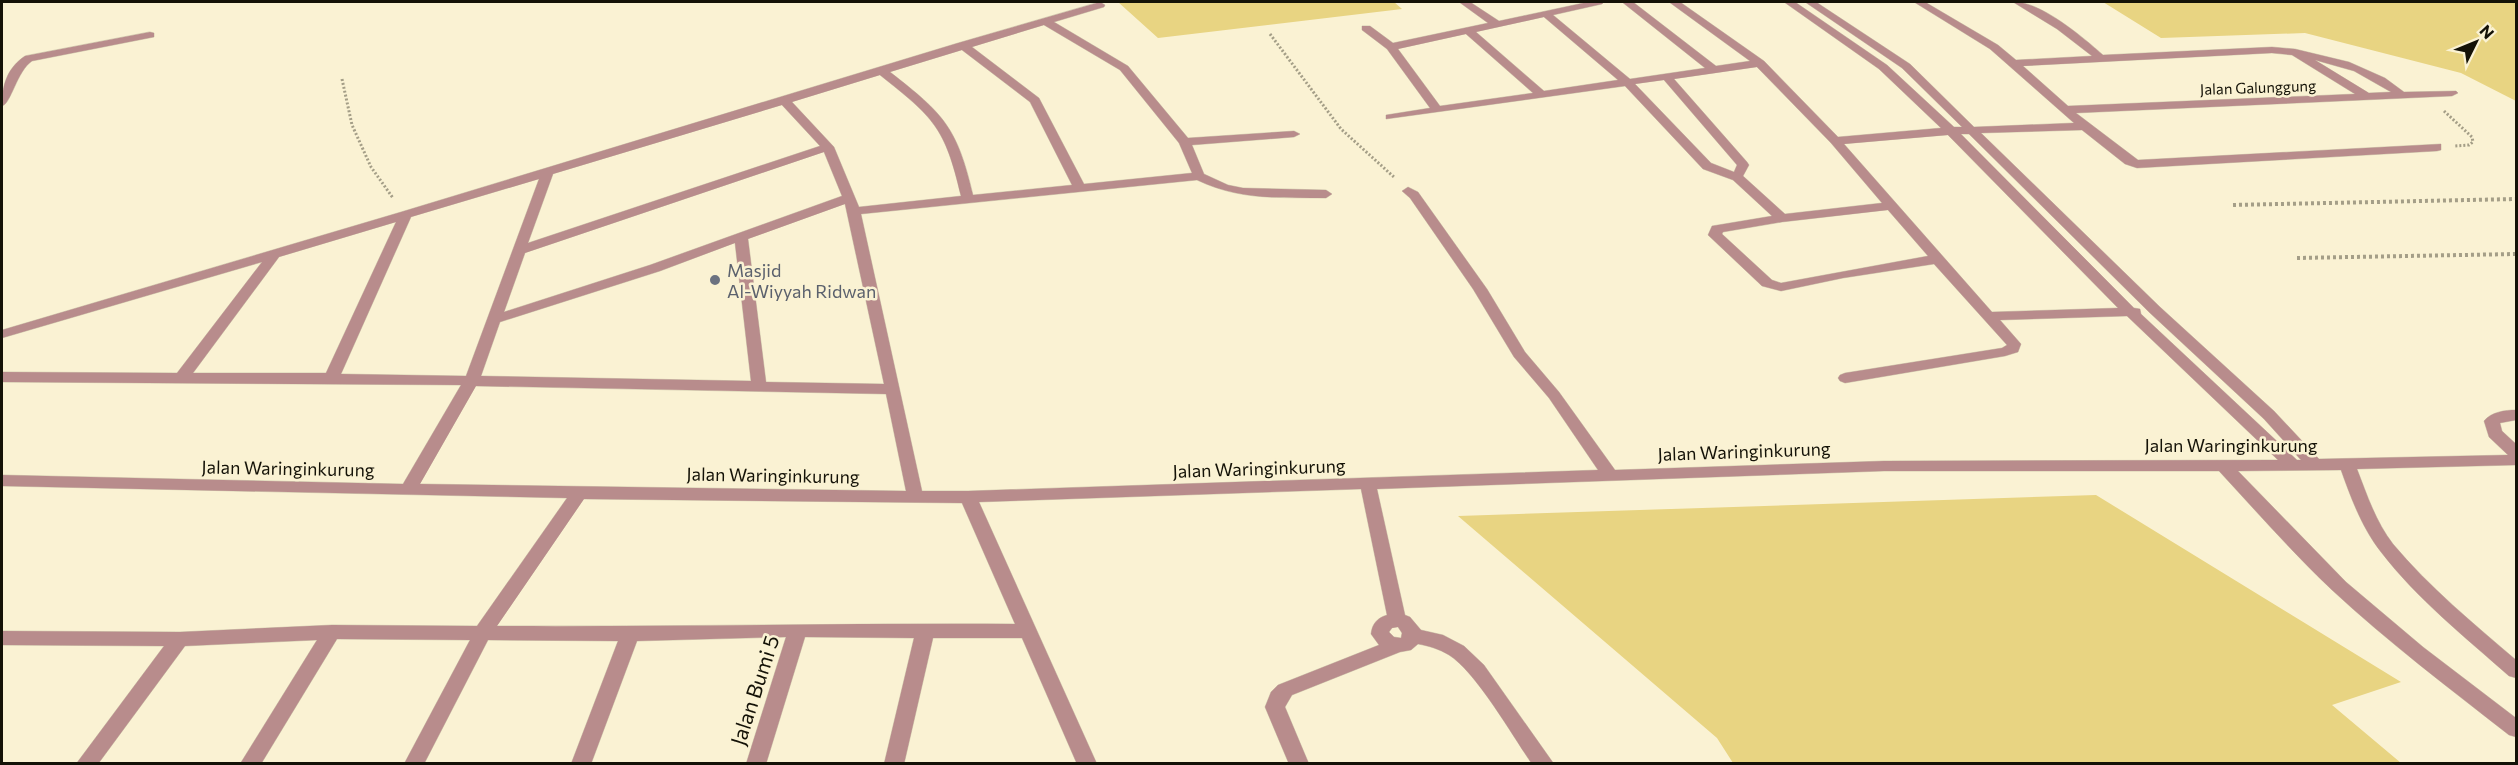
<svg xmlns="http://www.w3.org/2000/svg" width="2518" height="765" font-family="Commissioner,sans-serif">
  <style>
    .green { fill: #e8d482 }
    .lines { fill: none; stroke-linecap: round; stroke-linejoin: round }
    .minor-casing { stroke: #d5ceb2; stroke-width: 1 }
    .path-far1 { stroke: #a49e87; stroke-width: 3; stroke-dasharray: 2 2; stroke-linecap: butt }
    .path { stroke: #a49e87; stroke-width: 4; stroke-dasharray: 3 3; stroke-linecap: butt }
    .minor { fill: #b88c8c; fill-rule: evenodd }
    .worship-dot { fill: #6b7280; stroke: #faf2d3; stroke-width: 2 }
    .labels { text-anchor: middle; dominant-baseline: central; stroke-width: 5; stroke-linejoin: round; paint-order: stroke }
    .far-street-label { font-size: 15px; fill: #141207; stroke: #faf2d3 }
    .worship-label { font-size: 18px; fill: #5b616d; stroke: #faf2d3; text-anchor: start }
    .street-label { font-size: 18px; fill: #141207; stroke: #faf2d3 }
    .near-street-label { font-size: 21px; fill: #141207; stroke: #faf2d3 }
  </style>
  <rect width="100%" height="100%" fill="#faf2d3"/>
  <path class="green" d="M1118,2H1394L1402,9L1158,38Z
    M2103,2H2516V101L2461,73L2305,33L2161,38Z
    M2096,495L2401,682L2332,705L2401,763H1733L1717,738L1458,516Z"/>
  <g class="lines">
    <g class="minor-casing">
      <path id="minor" d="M1100,2L1105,5L1104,7L1054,22L1128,66L1188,138L1294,131L1300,134L1294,137L1192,145L1204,174L1228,185L1243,188L1326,190L1332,194L1326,198C1279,197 1241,201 1197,180L861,214L922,491H968L1598,470L1549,398L1514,357L1473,289L1410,198L1402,191L1408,187L1418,192L1487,289L1525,352L1559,392L1615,470L1884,461L2278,460L2127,316L2000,320L2021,344L2018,352L2005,356L1845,383L1840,381L1838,378L1840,375L1845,373L2002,348L2007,345L1934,264L1843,278L1781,291L1762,286L1708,235L1712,226L1772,216L1733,180L1703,169L1625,86L1386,119V115L1430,108L1387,49L1362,30V26H1370L1393,43L1488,23L1459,2H1470L1499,21L1588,2H1604L1602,4L1553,15L1630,79L1705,68L1622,2H1633L1716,66L1750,61L1669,2H1680L1764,61L1838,137L1941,128L1879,69L1784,2H1795L1887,65L1954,127H1962L1902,68L1805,2H1816L1910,64L1974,127L2074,123L1990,49L1914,2H1925L1998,45L2016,60L2092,56L2057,29L2013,2C2039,0 2084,38 2103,55L2272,47L2295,49L2349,62L2385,78L2404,92L2456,91L2458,93L2452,96L2076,113L2138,160L2441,144V150L2437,151L2137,168L2125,164L2082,130L1981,133L2160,307L2274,411L2319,459L2508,455L2489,437L2484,421C2491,412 2505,410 2516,410V420L2500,423L2502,431L2516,444V465L2357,469C2367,495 2376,522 2393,544C2429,587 2474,624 2516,660V678L2509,676C2465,637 2417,599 2381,552C2362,528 2351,498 2341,470L2238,471L2346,582L2423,647L2516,718V737L2509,735C2449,688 2388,642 2332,590C2292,552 2256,511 2219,471H1884L1377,489L1405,615L1410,617L1421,630L1443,635L1464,646L1484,665L1554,764H1532C1512,735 1476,672 1449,655C1439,649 1429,646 1418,644L1411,650L1400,652L1292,695L1285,707L1309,764H1289L1265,707L1271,692L1278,685L1379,645L1371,634C1372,624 1377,618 1387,615L1361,489L979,502L1097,764H1077L1022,638H933L904,764H884L914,638L805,637L766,764H746L786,637L637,641L591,764H571L618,641L488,640L424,764H404L470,640L337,639L261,764H240L317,640L185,646L98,764H76L164,646L2,645V631L180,632L332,625L477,626L567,498L2,486V475L403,484L461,385L2,382V372L177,373L262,262L2,338V330L401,212L958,43ZM1544,17L1618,80L1544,91L1476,32ZM1044,25L1120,70L1179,143L1192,173L1084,184L1039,98L972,47ZM1466,34L1533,93L1440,106L1398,49ZM962,50L1030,102L1072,185L973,195C957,127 944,114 890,72ZM2272,53L2292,55L2355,94L2068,106L2023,66ZM2315,60L2354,71L2391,92L2369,93ZM1757,67L1831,143L1882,203L1785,214L1743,176L1749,165L1747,162L1674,79ZM880,75C934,118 945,127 961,196L859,207L834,147L792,102ZM1664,80L1737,165L1734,172L1711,163L1635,84ZM782,105L820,146L528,243L553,174ZM1961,134H1969L2150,313L2264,419L2301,460H2297L2141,314L2140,309L2134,308ZM1948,135L2118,308L1992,312L1844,144ZM824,152L842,196L650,265L504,312L525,253ZM539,179L466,376L341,374L411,217ZM845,204L884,384L766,382L748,239ZM1888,210L1928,256L1781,283L1772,280L1722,234L1723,232L1782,222ZM396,222L326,373H193L279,257ZM735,243L751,381L481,376L500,322L660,271ZM476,386L886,394L906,491L420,484ZM584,499L962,503L1015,624C843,623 670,627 497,626ZM1398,627L1402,633L1401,638L1394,637L1389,632L1392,628Z
        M150,32L154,33V37L32,61C17,71 11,104 2,106C2,85 7,68 25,56Z"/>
    </g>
    <path class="path-far1" d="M1270,34L1341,129L1395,178
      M342,79L352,125L371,167L393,198
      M2444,111L2472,137L2473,142L2469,145L2455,146"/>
    <path class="path" d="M2233,205L2516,199
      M2297,258L2516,254"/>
    <use href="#minor" class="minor"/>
  </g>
  <circle class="worship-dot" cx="715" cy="280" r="6"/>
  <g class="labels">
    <g class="far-street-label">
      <text transform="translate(2258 87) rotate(-2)">Jalan Galunggung</text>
    </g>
    <g class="worship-label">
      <text x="727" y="270">Masjid<tspan x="727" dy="21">Al-Wiyyah Ridwan</tspan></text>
    </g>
    <g class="street-label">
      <text x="2231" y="445">Jalan Waringinkurung</text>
      <text transform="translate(1744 451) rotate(-2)">Jalan Waringinkurung</text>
      <text transform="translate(288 468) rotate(1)">Jalan Waringinkurung</text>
      <text transform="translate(1259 468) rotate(-2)">Jalan Waringinkurung</text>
      <text transform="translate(773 475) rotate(1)">Jalan Waringinkurung</text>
    </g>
    <g class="near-street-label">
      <text transform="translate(754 690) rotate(-72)">Jalan Bumi 5</text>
    </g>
  </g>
  <rect width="2518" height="765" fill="none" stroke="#141207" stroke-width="6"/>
  <g transform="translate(2476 42) rotate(47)" stroke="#faf2d3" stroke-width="4.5" paint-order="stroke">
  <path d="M0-4.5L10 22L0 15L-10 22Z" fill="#141207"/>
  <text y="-9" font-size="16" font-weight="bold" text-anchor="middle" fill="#141207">N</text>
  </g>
</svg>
